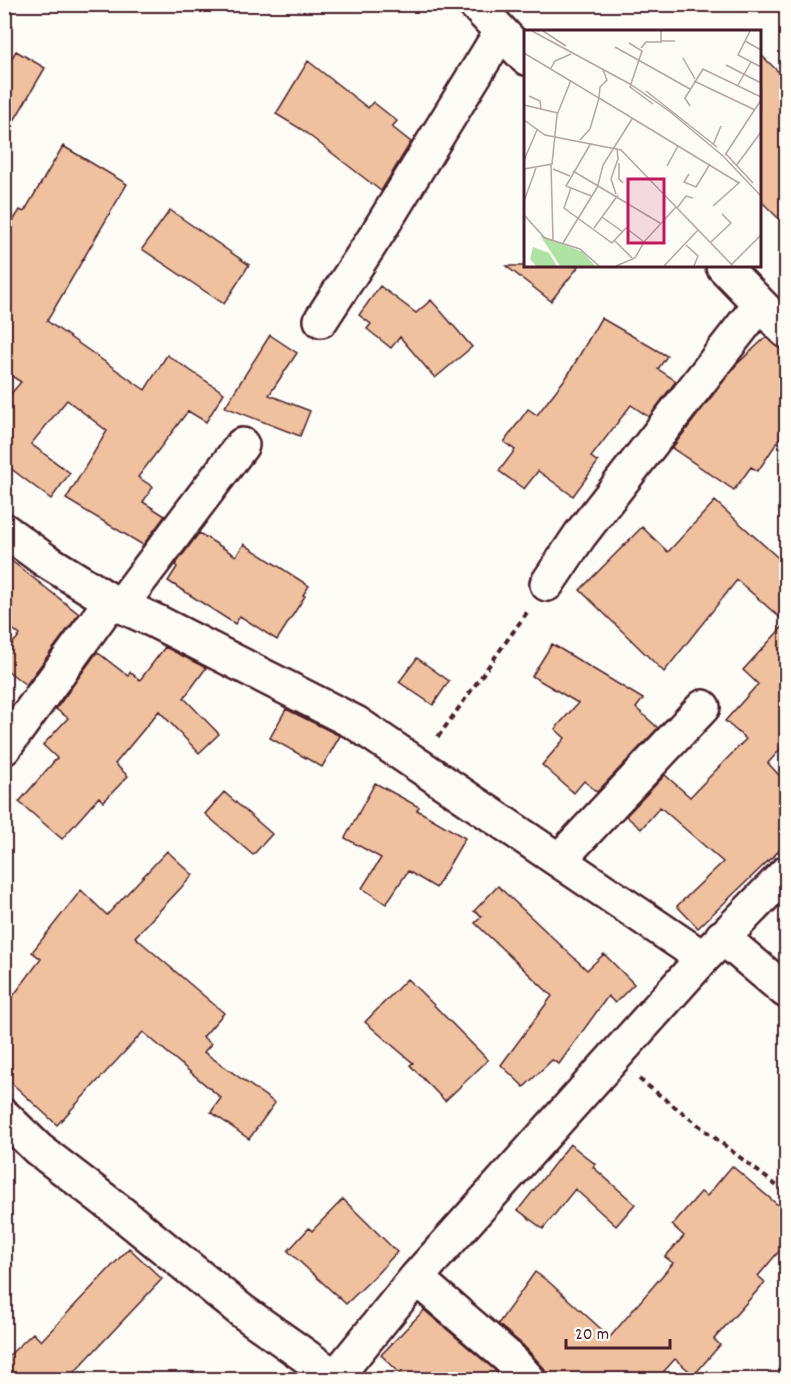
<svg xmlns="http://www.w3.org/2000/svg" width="791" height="1384" font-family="Dekko,sans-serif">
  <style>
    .building { fill: #efc19f; stroke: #4a1f2b; stroke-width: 1.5 }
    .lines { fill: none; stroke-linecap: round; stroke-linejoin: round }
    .minor-casing { stroke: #4a1f2b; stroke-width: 38 }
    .path { stroke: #4a1f2b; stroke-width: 4; stroke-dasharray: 6 4.5; stroke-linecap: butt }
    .minor { stroke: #fdfcf7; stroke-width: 33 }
    .inset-road { fill: none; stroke: #b5a4a5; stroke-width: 1.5 }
    .view { fill: #c2185b; fill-opacity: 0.15; stroke: #c2185b; stroke-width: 3 }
    .inset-edge { fill: none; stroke: #4a1f2b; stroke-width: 3 }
  </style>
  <rect width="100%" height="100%" fill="#fdfcf7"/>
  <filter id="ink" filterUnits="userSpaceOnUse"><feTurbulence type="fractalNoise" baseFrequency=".0167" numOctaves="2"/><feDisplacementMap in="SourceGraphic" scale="12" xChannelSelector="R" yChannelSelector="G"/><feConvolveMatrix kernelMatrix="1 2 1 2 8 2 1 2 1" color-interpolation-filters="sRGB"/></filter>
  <g filter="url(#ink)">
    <path class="building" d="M16,51L45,68L4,138V71Z
      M759,53L786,79V226L759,199Z
      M308,61L368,108L373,102L397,121L392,127L411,142L381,191L301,129L276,114Z
      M63,146L127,184L47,321L145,390L167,355L224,393L206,422L188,411L138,477L153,487L143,502L165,516L143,545L66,499L107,431L67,400L31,444L70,473L51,499L10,468L4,475V402L21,382L4,371V235L20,210L24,212Z
      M170,210L249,265L224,304L142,249Z
      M506,266H579L551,301Z
      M380,286L416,313L431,300L472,347L435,378L400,337L391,348L367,329L371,324L359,315Z
      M601,318L667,356L658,369L676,381L649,417L631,405L591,457L598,462L573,496L538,471L524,489L499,471L515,450L504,442L528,409L537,415L568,375Z
      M270,335L297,353L269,395L310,411L300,436L225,407Z
      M766,337L773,344L780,349H786V429L758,471L751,467L734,490L672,448L736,365Z
      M715,501L786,565V743L768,763L786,783V844L698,928L677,906L723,862L660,807L641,829L626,816L665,775L690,797L746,739L725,721L758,684L743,670L786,623L737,580L664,672L580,590L642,527L668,552Z
      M199,533L236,556L244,544L309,586L303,595L305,596L277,640L240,616L235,624L168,581L177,567L175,565Z
      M4,555L79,614L26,685L4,668V653L20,635L4,622Z
      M552,644L643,699L636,708L658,728L597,792L584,781L574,793L542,765L565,738L555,729L578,703L532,676Z
      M165,647L206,668L184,698L219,734L199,753L159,711L115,764L128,776L103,802L99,797L62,839L19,802L57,758L43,745L68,718L56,709L97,652L128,676L130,672L140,680Z
      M417,658L449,681L433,705L399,682Z
      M286,709L340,736L322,767L270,738Z
      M375,783L419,807L417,810L465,838L436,888L408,871L386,904L362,888L381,858L345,838Z
      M224,792L272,834L253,855L205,814Z
      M167,851L193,875L135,937L224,1013L203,1037L211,1044L204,1052L275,1103L249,1139L211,1112L221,1098L143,1032L57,1125L4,1076V1008L41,959L32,952L81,890L107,915Z
      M498,886L587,970L604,954L634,984L615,1003L608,996L559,1064L552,1060L524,1087L501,1065L552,996L475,923L482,916L474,911Z
      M407,979L420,991L488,1060L445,1101L410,1065L413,1063L365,1022Z
      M570,1144L595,1164L593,1167L635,1204L616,1226L575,1189L543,1229L518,1210Z
      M732,1166L786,1212V1243L758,1276L765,1282L714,1339L720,1345L694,1375L675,1359L656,1380H547V1375L543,1367L523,1345L498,1324L535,1272L549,1282L610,1337L673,1263L665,1257L684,1236L672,1225L701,1192L707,1196Z
      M343,1199L397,1252L374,1277L346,1304L288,1251L309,1228L312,1231Z
      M129,1248L162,1279L67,1380H4V1360L33,1333L41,1341Z
      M424,1310L496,1371L503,1380H407L381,1355Z"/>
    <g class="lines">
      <g class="minor-casing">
        <path id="minor" d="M475,4L526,58
          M723,266L786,331
          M321,320L377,234L501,32
          M4,530L45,560L111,601L155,621L356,723L703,958
          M547,584L580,535L760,304
          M121,605L242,445
          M4,748L111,601
          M559,860L703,707
          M722,937L786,991
          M4,1116L38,1149L115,1208L242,1311L335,1377
          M416,1278L509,1358L529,1380
          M333,1380L416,1278L703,958L786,873"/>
      </g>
      <path class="path" d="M438,737L528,611
        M639,1079L786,1193"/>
      <use href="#minor" class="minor"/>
    </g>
  </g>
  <g transform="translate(524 30)">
    <rect width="237" height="237" fill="#fdfcf7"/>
    <path d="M16,205L59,222L71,236H36ZM9,217L25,223L33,236H12L6,229Z" fill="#b0e2a3"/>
    <path class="inset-road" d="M8,1L106,54L145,81L199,126L237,166M19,1L42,16M137,1V11H151M226,1L214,25L237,37M221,11L237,20M105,13L118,21L106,57L129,74M91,17L166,59M117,18L122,12H138M0,23L75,68L66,99L56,110M159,28L171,49M202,35L237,53M27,38L31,31L47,24M79,40L83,50L76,57L75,68L215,153M170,51L231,80M214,55L227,32M122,61L193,117M5,66L16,71L17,80M0,75L34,83M166,76L161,68L179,39L237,67M0,90L21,105L97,120L209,236M67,113L42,156L67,166M189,115L197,96M202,124L229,153M201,125L237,70M0,130L13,100M95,133V149L99,153M27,135L29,210M143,136L154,116M212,136L237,102M0,139L28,134L33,85L47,50M29,139L46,146M49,141L136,193M165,144L160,152L172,157L186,134M74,155L79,135L108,89M47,158L40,178L88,213L102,198L120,212M92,164L87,149L94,129L93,118M0,171L12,138M189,176L216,152M153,178L162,166L169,168M0,185L21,208L56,219L75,236M78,187L99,202M70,198L94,165M91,211L109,229M187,212L207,193L198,184M39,213L74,156M162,215L174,226L170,236M207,235L237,205M92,236L111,228L120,212L152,177M140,236L174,200"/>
    <path class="view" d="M104,149H140V213H104Z"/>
    <rect width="237" height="237" class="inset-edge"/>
  </g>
  <rect width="791" height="1384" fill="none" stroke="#fdfcf7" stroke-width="24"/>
  <rect x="12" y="12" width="767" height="1360" fill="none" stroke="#4a1f2b" stroke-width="2" filter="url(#ink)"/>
  <path d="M566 1339v9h104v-9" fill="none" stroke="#4a1f2b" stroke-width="3"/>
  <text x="575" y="1339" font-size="18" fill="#4a1f2b" stroke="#fdfcf7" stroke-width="4.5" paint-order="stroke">20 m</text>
</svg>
